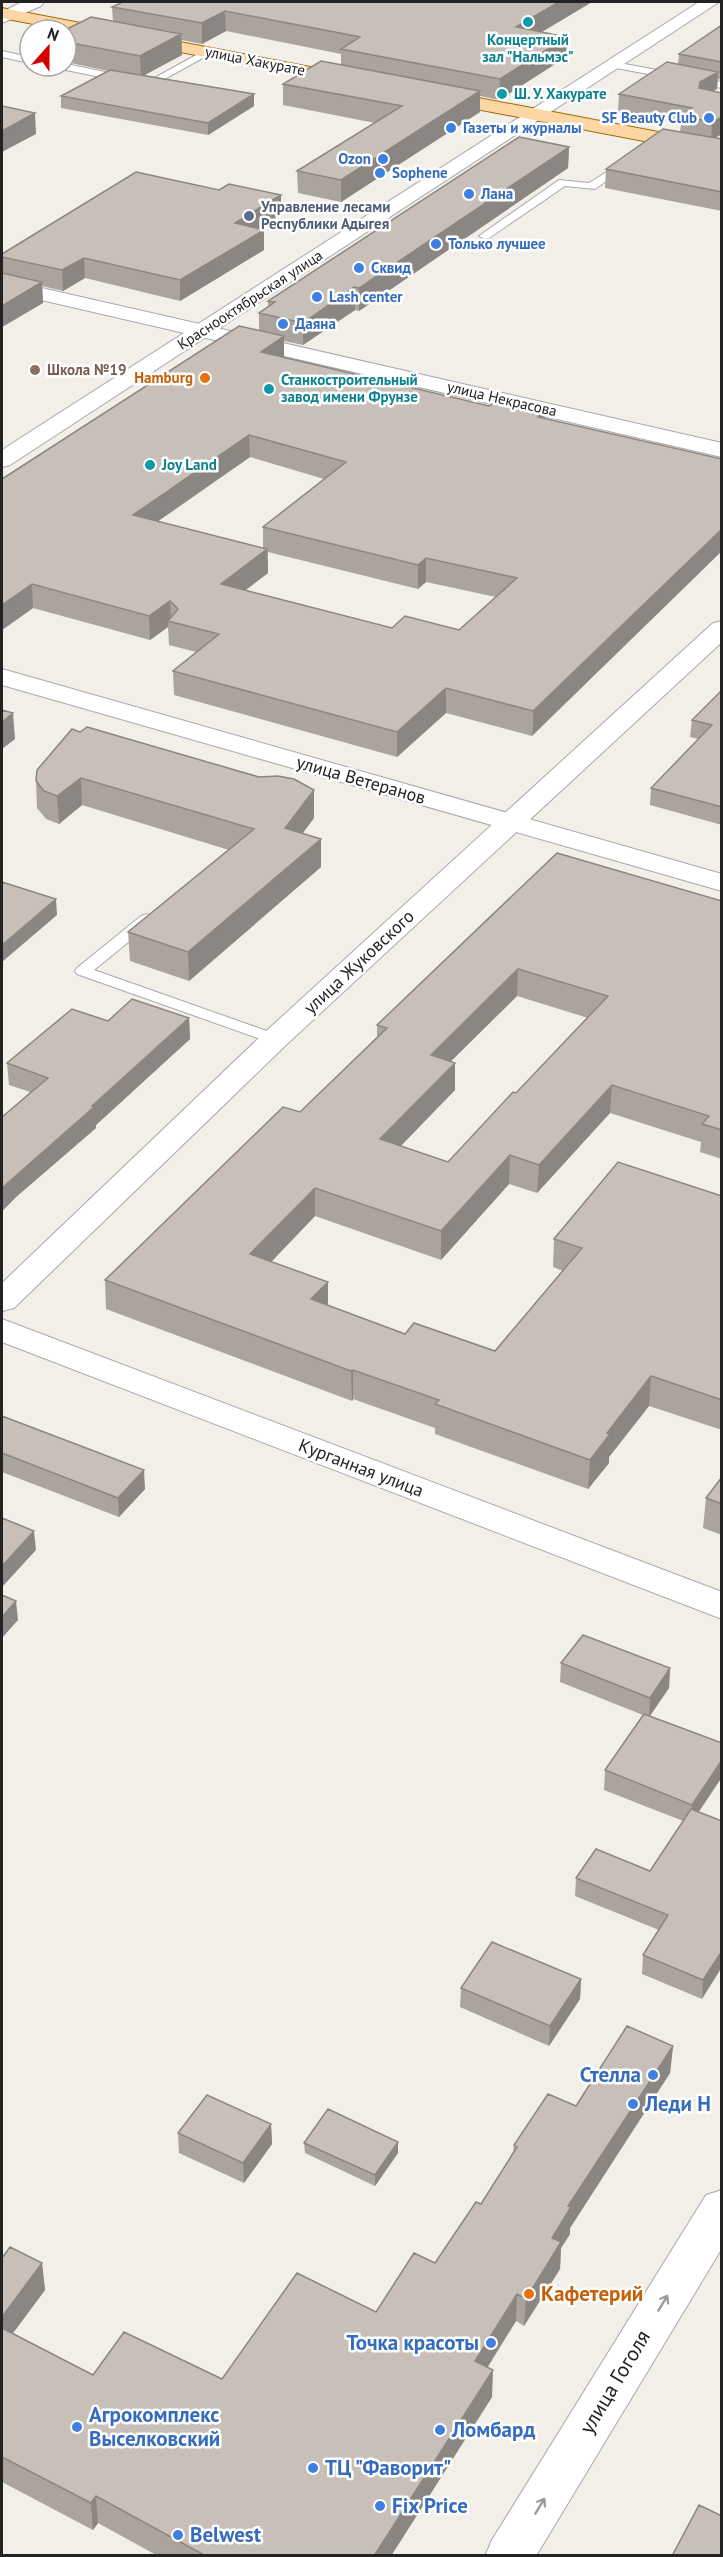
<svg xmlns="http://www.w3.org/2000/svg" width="723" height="2557" font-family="'PT Sans',sans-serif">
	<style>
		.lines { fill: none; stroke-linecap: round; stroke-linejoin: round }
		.service-casing { stroke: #a9a9a9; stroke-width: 2 }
		.minor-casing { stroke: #a9a9a9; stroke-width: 2 }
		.tertiary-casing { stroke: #a9a9a9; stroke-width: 2 }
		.primary-casing { stroke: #a06b00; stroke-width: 2 }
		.service { fill: #fff; fill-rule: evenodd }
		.minor { fill: #fff; fill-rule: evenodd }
		.tertiary { fill: #fff; fill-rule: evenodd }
		.primary { fill: #fcd6a4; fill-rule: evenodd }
		.wall { fill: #aba49e; fill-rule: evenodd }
		.shaded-wall { fill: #8b8681 }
		.building { fill: #c7bfb8; stroke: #8b8681; stroke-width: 1.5; fill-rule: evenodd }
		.oneway { stroke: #9c9c9c }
		.culture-dot { fill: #0f9aa8; stroke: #fff; stroke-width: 2 }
		.shop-dot { fill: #3f7fe0; stroke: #fff; stroke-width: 2 }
		.service-dot { fill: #5c6f8a; stroke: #fff; stroke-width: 2 }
		.education-dot { fill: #8d6e63; stroke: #fff; stroke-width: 2 }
		.food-dot { fill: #e8710a; stroke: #fff; stroke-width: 2 }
		.labels { text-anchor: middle; stroke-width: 5; stroke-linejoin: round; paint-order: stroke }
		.far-culture-label { font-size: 15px; font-weight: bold; fill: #0d838f; stroke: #fff; text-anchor: start }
		.far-street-label { font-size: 15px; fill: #222; stroke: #fff }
		.far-shop-label { font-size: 15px; font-weight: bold; fill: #366cbe; stroke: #fff; text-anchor: start }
		.far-service-label { font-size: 15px; font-weight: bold; fill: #4e5e75; stroke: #fff; text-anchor: start }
		.far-education-label { font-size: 15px; font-weight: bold; fill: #785e54; stroke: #fff; text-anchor: start }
		.far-food-label { font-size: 15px; font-weight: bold; fill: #c56008; stroke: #fff; text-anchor: end }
		.street-label { font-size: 18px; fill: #222; stroke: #fff }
		.near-shop-label { font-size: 21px; font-weight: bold; fill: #366cbe; stroke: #fff; text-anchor: start }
		.near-food-label { font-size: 21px; font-weight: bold; fill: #c56008; stroke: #fff; text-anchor: start }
		.near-street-label { font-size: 21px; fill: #222; stroke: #fff }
	</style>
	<rect width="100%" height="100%" fill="#f2efe9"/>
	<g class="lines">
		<g class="service-casing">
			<path id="service" d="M 207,49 L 210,50 L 210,54 L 150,87 L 61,69 L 56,66 L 66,66 L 66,64 L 149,81 Z
				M 2,51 L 30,57 L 30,63 L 2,57 Z
				M 614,62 L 722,82 L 722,88 L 611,67 L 609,65 Z
				M 624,161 L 628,162 L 628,166 L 595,189 L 565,186 L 489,238 L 485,239 L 479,236 L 559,180 L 589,183 Z
				M 147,914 L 155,919 L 153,922 L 94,970 L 281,1036 L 283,1039 L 281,1042 L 269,1042 L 77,974 L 75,971 L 77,968 L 141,916 Z"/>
		</g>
		<g class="minor-casing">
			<path id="minor" d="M 2,279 L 722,443 L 722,457 L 2,291 Z
				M 2,669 L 722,874 L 722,891 L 2,685 Z"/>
		</g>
		<g class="tertiary-casing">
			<path id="tertiary" d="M 22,2 L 44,2 L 41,6 L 2,23 L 2,12 Z
				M 699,2 L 719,2 L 10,465 L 2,467 L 2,450 Z
				M 722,621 L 722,642 L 286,1045 L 14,1308 L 2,1311 L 2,1283 L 264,1033 L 713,623 Z
				M 2,1319 L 722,1592 L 722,1619 L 2,1342 Z
				M 722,2190 L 722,2248 L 536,2556 L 485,2556 L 492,2540 L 706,2195 Z"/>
		</g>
		<g class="primary-casing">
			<path id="primary" d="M 2,8 L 347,74 L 353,75 L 356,79 L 353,83 L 347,84 L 2,18 Z
				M 436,90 L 722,144 L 722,156 L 429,100 L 427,96 L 429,92 Z"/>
		</g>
		<use href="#service" class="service"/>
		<use href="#minor" class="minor"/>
		<use href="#tertiary" class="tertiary"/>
		<use href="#primary" class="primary"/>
	</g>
	<path class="wall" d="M 123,2 L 592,2 L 541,32 L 566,57 L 499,100 L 480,96 L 480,112 L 341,202 L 298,193 L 297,171 L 375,123 L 283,105 L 283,84 L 341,64 L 341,54 L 226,31 L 202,44 L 182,40 L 182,55 L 144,75 L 254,94 L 254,106 L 208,135 L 61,108 L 61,96 L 108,71 L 66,62 L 66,30 L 113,21 L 112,7 Z
		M 722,25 L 722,80 L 718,79 L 717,89 L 713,91 L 720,93 L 720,83 L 722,83 L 722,134 L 715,138 L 722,139 L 722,211 L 605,188 L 606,169 L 680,132 L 681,124 L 618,112 L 619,94 L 678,64 L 679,54 Z
		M 569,147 L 568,168 L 359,311 L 355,310 L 303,345 L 284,341 L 284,358 L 489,406 L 545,412 L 532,736 L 446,713 L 397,757 L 174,695 L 173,671 L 196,652 L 169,645 L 168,627 L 150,640 L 33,608 L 2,630 L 2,479 L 259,331 L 259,313 L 268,307 L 268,301 ZM 250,457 L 324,479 L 263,527 L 263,548 L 158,521 ZM 268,552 L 418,589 L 426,582 L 496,597 L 459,630 L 392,628 L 245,590 L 268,573 Z
		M 219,190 L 281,195 L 281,214 L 259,229 L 264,250 L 180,301 L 85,278 L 63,291 L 42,286 L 43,303 L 2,327 L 2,254 Z
		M 722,690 L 722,825 L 650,805 L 651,788 L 698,739 L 690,737 L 692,720 Z
		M 37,770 L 259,777 L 314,790 L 314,818 L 303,833 L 321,839 L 321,867 L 189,981 L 130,961 L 128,932 L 229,850 L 82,805 L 59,824 L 46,819 L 37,808 L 36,781 Z
		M 557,853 L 722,901 L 722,1159 L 700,1152 L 701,1142 L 610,1113 L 537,1193 L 509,1184 L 441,1260 L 315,1216 L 271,1262 L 328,1282 L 328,1306 L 405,1334 L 495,1351 L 563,1271 L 553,1267 L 554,1239 L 722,1196 L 722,1430 L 649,1406 L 609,1457 L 609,1463 L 588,1489 L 435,1434 L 435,1428 L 353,1399 L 352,1401 L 106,1309 L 105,1280 L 300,1112 L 377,1037 L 377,1025 ZM 517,996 L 588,1018 L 516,1093 L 448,1162 L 401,1146 L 455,1090 L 451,1061 Z
		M 189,1018 L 190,1039 L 96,1125 L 96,1128 L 16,1197 L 2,1211 L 2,1117 L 30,1092 L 9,1085 L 7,1063 L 108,1021 Z
		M 2,1416 L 145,1489 L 119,1517 L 2,1472 Z
		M 722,1477 L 722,1535 L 703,1528 L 706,1498 Z
		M 561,1663 L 670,1668 L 669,1688 L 650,1716 L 722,1777 L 699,1812 L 722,1821 L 702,1999 L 642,1974 L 643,1955 L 659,1930 L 575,1896 L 576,1878 L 650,1871 L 683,1821 L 604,1790 L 605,1770 L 643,1715 L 560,1682 Z
		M 581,1979 L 580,1999 L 549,2046 L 460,2007 L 461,1988 Z
		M 673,2046 L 670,2073 L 570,2228 L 570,2234 L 561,2248 L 560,2269 L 524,2326 L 516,2321 L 488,2367 L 492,2397 L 391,2556 L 158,2556 L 98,2523 L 93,2530 L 2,2482 L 2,2258 L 42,2263 L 45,2290 L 12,2334 L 93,2375 L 222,2379 L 376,2312 L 435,2263 L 481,2204 L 513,2154 L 514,2145 Z
		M 271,2124 L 272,2144 L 244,2183 L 179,2153 L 178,2133 Z
		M 398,2142 L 398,2153 L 375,2186 L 305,2153 L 304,2143 Z"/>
	<path class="shaded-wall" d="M 559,2 L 592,2 L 515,48 L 516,27 Z
		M 225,11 L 226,31 L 202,44 L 202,23 Z
		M 181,34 L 182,55 L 141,77 L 140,56 Z
		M 567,37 L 566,57 L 499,100 L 500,79 Z
		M 718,72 L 717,89 L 699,100 L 700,82 Z
		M 480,91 L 480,112 L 341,202 L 341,180 Z
		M 254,94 L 254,106 L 208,135 L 208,123 Z
		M 35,113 L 36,134 L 2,152 L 2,131 Z
		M 722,117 L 722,134 L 711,140 L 712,122 Z
		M 569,147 L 568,168 L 359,311 L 359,288 Z
		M 281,195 L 281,214 L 236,243 L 235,223 Z
		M 264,230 L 264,250 L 180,301 L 180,280 Z
		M 84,258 L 85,278 L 63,291 L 62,270 Z
		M 42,282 L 43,303 L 2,327 L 2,306 Z
		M 354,287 L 355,310 L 303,345 L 303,323 Z
		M 284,336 L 284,358 L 261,352 Z
		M 545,412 L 544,434 L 538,417 Z
		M 249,435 L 250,457 L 134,538 L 133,515 Z
		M 722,529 L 722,551 L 532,736 L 533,711 Z
		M 267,549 L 268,573 L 222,608 L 221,584 Z
		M 426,558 L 426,582 L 418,589 L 418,565 Z
		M 32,584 L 33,608 L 2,630 L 2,605 Z
		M 170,601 L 171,621 L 168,621 L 168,627 L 150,640 L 149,616 Z
		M 446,688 L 446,713 L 397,757 L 397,732 Z
		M 13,713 L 15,739 L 2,749 L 2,722 Z
		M 81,778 L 82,805 L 59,824 L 57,796 Z
		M 314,790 L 314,818 L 285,856 L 285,828 Z
		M 321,839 L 321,867 L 189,981 L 188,952 Z
		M 56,899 L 57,915 L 2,962 L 2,945 Z
		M 518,969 L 517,996 L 430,1082 L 431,1055 Z
		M 189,1018 L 190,1039 L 96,1125 L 96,1128 L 16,1197 L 2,1211 L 2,1188 Z
		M 455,1063 L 455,1090 L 380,1167 L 380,1139 Z
		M 612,1085 L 610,1113 L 537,1193 L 539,1165 Z
		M 510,1155 L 509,1184 L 441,1260 L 441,1231 Z
		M 315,1188 L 315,1216 L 251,1283 L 250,1254 Z
		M 328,1282 L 328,1311 L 311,1299 Z
		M 353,1370 L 353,1399 L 352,1401 L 351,1371 Z
		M 651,1376 L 649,1406 L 609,1457 L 609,1463 L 588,1489 L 590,1460 L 607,1433 Z
		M 144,1470 L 145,1489 L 119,1517 L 118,1498 Z
		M 34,1531 L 36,1550 L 2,1587 L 2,1566 Z
		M 16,1601 L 18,1620 L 2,1638 L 2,1617 Z
		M 670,1668 L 669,1688 L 649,1717 L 650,1698 Z
		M 722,1760 L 722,1777 L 690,1824 L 692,1805 Z
		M 722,1951 L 722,1967 L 702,1999 L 703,1980 Z
		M 581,1979 L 580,1999 L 549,2046 L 550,2026 Z
		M 673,2046 L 670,2073 L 570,2228 L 570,2234 L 561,2248 L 560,2269 L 524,2326 L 526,2299 L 552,2238 L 568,2206 Z
		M 271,2124 L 272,2144 L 244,2183 L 243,2163 Z
		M 398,2142 L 398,2153 L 375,2186 L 375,2175 Z
		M 42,2263 L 45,2290 L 2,2348 L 2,2317 Z
		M 517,2294 L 516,2321 L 474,2388 L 475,2361 Z
		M 493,2370 L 492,2397 L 391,2556 L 374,2556 Z
		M 96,2496 L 98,2523 L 93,2530 L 91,2503 Z"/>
	<path class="building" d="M 123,2 L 559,2 L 516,27 L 567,37 L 500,79 L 341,49 L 360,37 L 225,11 L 202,23 L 112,7 Z
		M 91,17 L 181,34 L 140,56 L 66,42 L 66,30 L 65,30 Z
		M 722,25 L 722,62 L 679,54 Z
		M 321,61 L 480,91 L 341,180 L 297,171 L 402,106 L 283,84 Z
		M 667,62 L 718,72 L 700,82 L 699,88 L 722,93 L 722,117 L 712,122 L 681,116 L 692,108 L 619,94 Z
		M 110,70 L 254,94 L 208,123 L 61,96 Z
		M 2,106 L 35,113 L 2,131 Z
		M 663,129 L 722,139 L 722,192 L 606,169 Z
		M 519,137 L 569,147 L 359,288 L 354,287 L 303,323 L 259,313 L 275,302 L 268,301 Z
		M 136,172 L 219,190 L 229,184 L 281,195 L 235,223 L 264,230 L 180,280 L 84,258 L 62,270 L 2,257 L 2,254 Z
		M 2,273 L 42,282 L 2,306 Z
		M 239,326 L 284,336 L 261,352 L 489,406 L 496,401 L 545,412 L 538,417 L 722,459 L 722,529 L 533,711 L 446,688 L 397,732 L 173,671 L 219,634 L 168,621 L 178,609 L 170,601 L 149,616 L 32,584 L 2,605 L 2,479 ZM 249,435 L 346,462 L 263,527 L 418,565 L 426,558 L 517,578 L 459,630 L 405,616 L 392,628 L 221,584 L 267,549 L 133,515 Z
		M 722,690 L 722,807 L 651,788 L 712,725 L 692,720 Z
		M 2,710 L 13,713 L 2,722 Z
		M 87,727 L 259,777 L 278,776 L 294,779 L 314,790 L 285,828 L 321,839 L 188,952 L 128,932 L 254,829 L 81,778 L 57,796 L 44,791 L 36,781 L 37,770 L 72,729 L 80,732 Z
		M 557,853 L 722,901 L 722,1130 L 702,1124 L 709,1116 L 612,1085 L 539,1165 L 510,1155 L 441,1231 L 315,1188 L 250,1254 L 328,1282 L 311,1299 L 405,1334 L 414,1323 L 495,1351 L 582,1248 L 554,1239 L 618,1162 L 722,1196 L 722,1400 L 651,1376 L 607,1433 L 610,1434 L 590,1460 L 435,1404 L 439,1400 L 353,1370 L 351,1371 L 105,1280 L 283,1107 L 300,1112 L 387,1028 L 377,1025 ZM 518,969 L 608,996 L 516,1093 L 513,1092 L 448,1162 L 380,1139 L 455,1063 L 431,1055 Z
		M 2,882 L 56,899 L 2,945 Z
		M 132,999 L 189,1018 L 92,1106 L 94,1107 L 2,1188 L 2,1117 L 48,1078 L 7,1063 L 72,1009 L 108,1021 Z
		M 2,1416 L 144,1470 L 118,1498 L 2,1453 Z
		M 722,1477 L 722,1504 L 706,1498 Z
		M 2,1518 L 34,1531 L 2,1566 Z
		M 2,1595 L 16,1601 L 2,1617 Z
		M 583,1635 L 670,1668 L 650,1698 L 561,1663 Z
		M 644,1714 L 722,1743 L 722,1760 L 692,1805 L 605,1770 Z
		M 691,1809 L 722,1821 L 722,1951 L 703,1980 L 643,1955 L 668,1915 L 576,1878 L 596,1849 L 650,1871 Z
		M 492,1942 L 581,1979 L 550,2026 L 461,1988 Z
		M 627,2026 L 673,2046 L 568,2206 L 571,2207 L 552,2238 L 561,2242 L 526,2299 L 517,2294 L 475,2361 L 493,2370 L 374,2556 L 206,2556 L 96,2496 L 91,2503 L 2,2457 L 2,2328 L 93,2375 L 124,2332 L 222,2379 L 297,2273 L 376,2312 L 414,2253 L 435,2263 L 476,2202 L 481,2204 L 517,2147 L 514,2145 L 548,2094 L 576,2106 Z
		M 207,2095 L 271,2124 L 243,2163 L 178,2133 Z
		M 328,2109 L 398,2142 L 375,2175 L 304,2143 Z
		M 10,2247 L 42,2263 L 2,2317 L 2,2258 Z
		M 699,2505 L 722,2516 L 722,2556 L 672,2556 Z"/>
	<defs><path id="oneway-shaft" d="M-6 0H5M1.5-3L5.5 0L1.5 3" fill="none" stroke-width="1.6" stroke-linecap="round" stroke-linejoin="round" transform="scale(1.5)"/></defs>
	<g class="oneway">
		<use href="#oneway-shaft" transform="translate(663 2303) rotate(-59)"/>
		<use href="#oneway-shaft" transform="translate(540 2506) rotate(-59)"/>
	</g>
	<g class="culture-dot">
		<circle cx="528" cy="22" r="6"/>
		<circle cx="502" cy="94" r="6"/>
		<circle cx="269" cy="389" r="6"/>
		<circle cx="150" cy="465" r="6"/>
	</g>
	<g class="shop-dot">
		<circle cx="709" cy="118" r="6"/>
		<circle cx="451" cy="128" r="6"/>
		<circle cx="383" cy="159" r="6"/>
		<circle cx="380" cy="173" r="6"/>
		<circle cx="469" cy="194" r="6"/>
		<circle cx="436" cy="244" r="6"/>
		<circle cx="359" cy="268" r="6"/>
		<circle cx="317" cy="297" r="6"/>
		<circle cx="283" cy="324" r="6"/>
		<circle cx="653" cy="2075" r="6"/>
		<circle cx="633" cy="2104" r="6"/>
		<circle cx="491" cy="2343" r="6"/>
		<circle cx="77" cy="2427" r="6"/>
		<circle cx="440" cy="2430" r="6"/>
		<circle cx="313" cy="2468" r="6"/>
		<circle cx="380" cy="2506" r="6"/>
		<circle cx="178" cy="2535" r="6"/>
	</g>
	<circle class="service-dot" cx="249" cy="216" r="6"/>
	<circle class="education-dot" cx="35" cy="370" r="6"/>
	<g class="food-dot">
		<circle cx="205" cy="378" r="6"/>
		<circle cx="529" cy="2294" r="6"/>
	</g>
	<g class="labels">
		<g class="far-culture-label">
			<text x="528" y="45" text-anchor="middle">Концертный<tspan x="528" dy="17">зал "Нальмэс"</tspan></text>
			<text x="514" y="99">Ш. У. Хакурате</text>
			<text x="281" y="385">Станкостроительный<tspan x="281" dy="17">завод имени Фрунзе</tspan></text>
			<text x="162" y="470">Joy Land</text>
		</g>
		<g class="far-street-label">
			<text transform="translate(255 61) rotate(11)" y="5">улица Хакурате</text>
			<text transform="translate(250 300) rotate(-33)" y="5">Краснооктябрьская улица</text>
			<text transform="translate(502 399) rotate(13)" y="5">улица Некрасова</text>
		</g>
		<g class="far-shop-label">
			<text x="697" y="123" text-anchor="end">SF Beauty Club</text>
			<text x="463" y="133">Газеты и журналы</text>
			<text x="371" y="164" text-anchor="end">Ozon</text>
			<text x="392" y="178">Sophene</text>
			<text x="481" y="199">Лана</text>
			<text x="448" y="249">Только лучшее</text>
			<text x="371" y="273">Сквид</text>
			<text x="329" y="302">Lash center</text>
			<text x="295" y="329">Даяна</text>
		</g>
		<g class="far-service-label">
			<text x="261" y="212">Управление лесами<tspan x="261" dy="17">Республики Адыгея</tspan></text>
		</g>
		<g class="far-education-label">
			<text x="47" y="375">Школа №19</text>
		</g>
		<g class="far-food-label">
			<text x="193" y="383">Hamburg</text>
		</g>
		<g class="street-label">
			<text transform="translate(361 780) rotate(16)" y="6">улица Ветеранов</text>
			<text transform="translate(359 962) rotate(-43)" y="6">улица Жуковского</text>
			<text transform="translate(361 1468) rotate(21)" y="6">Курганная улица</text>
		</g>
		<g class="near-shop-label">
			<text x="641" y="2082" text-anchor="end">Стелла</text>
			<text x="645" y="2111">Леди Н</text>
			<text x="479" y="2350" text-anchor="end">Точка красоты</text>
			<text x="89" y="2422">Агрокомплекс<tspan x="89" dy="24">Выселковский</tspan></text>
			<text x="452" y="2437">Ломбард</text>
			<text x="325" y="2475">ТЦ "Фаворит"</text>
			<text x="392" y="2513">Fix Price</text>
			<text x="190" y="2542">Belwest</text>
		</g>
		<g class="near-food-label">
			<text x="541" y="2301">Кафетерий</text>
		</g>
		<g class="near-street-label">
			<text transform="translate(615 2382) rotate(-59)" y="7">улица Гоголя</text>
		</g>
	</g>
	<rect width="723" height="2557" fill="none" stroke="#222222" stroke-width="6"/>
	<g transform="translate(48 48) rotate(21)"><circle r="28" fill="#ffffff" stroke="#a7a7a7" stroke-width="1.5"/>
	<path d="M0-4.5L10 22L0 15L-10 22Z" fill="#d40000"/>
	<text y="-9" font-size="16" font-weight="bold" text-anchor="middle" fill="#222222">N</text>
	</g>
</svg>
